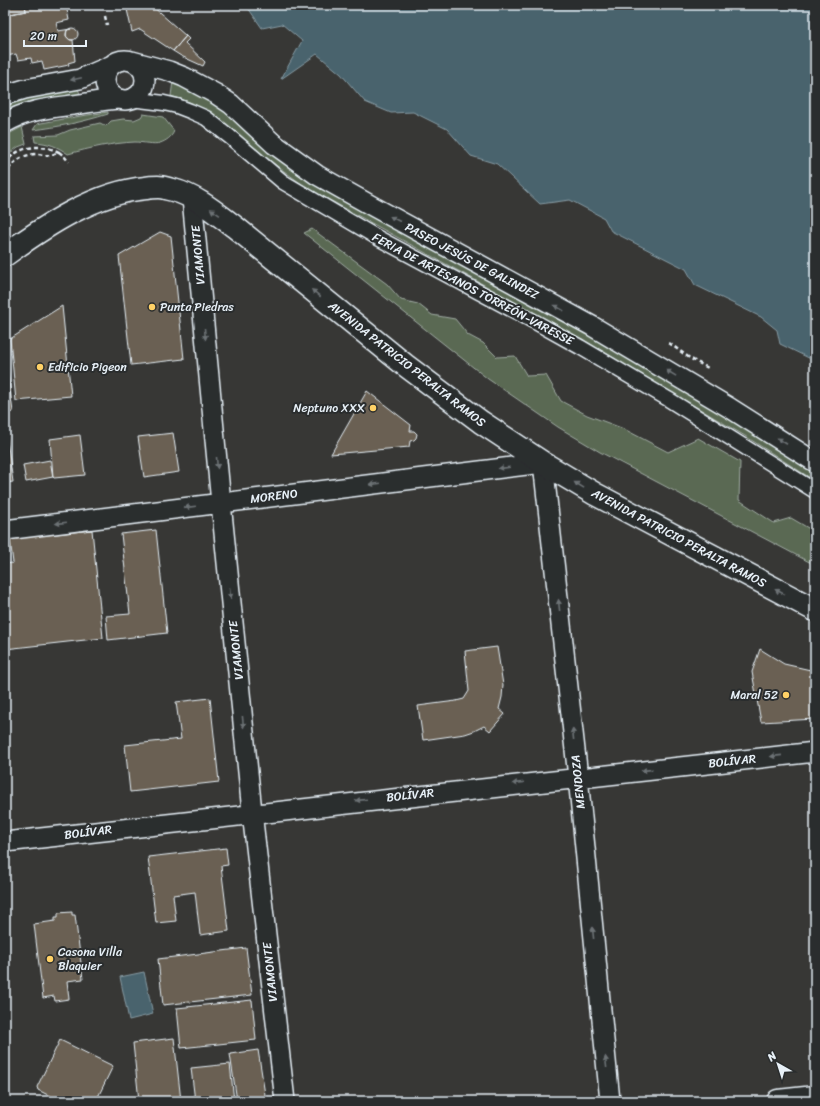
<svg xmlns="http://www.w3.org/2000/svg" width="820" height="1106" font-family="Sriracha,sans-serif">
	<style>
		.green { fill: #5a6952; stroke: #a1ada5 }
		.water { fill: #48636d; stroke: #889ca5 }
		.building { fill: #6a6152; stroke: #e8f1f8 }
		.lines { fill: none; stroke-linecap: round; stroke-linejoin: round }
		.pedestrian-casing { stroke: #e8f1f8; stroke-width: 17 }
		.minor-casing { stroke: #e8f1f8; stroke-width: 22 }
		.primary-casing { stroke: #e8f1f8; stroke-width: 25 }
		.path { stroke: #e8f1f8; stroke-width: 2.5; stroke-dasharray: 4 3; stroke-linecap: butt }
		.pedestrian { stroke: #2a2d2e; stroke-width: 14 }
		.minor { stroke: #2a2d2e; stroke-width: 19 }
		.primary { stroke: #2a2d2e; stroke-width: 22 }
		.oneway { fill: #6c7275 }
		.poi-dot { fill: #ffd166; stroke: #2a2d2e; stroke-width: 1.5 }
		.labels { text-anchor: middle; stroke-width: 4; stroke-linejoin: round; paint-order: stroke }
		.street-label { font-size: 12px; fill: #e8f1f8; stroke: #2a2d2e }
		.poi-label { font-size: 12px; fill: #e8f1f8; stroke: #2a2d2e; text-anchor: start }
	</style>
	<rect width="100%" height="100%" fill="#373735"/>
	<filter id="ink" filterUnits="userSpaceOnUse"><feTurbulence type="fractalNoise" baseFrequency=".025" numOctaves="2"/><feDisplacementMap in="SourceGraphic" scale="8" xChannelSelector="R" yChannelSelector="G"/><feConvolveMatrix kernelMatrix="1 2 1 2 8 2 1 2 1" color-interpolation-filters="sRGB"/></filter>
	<g filter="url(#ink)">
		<path class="green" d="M 173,81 L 195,91 L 815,471 L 815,481 L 745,436 L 584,340 L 306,187 L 277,166 L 224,123 L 201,108 L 189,102 L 171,96 Z
			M 77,86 L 80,94 C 55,98 28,100 5,112 L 5,103 Z
			M 108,112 L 108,114 C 83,122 58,127 33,130 L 37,124 L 41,123 L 81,116 Z
			M 143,114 L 163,117 L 174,131 C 172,137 166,141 160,143 C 154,145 142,142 135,142 C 112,143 90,148 68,154 C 57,146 48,143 35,142 L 34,136 L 58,135 L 70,130 L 100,123 L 106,126 L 111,121 L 123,119 L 134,120 L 141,117 Z
			M 22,127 L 26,144 L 18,147 L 5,157 L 5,136 Z
			M 312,229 L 387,284 L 401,300 L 418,304 L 432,315 L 455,319 L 468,335 L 483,343 L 497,357 L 515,356 L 527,376 L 546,375 L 561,401 L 587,415 L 624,429 L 668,452 L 698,438 L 740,462 L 739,500 L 774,523 L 791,518 L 815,532 L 815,565 L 600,452 L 558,427 L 488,379 L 304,233 Z"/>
		<path class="water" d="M 246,5 L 815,5 L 815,361 L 780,344 L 777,330 L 761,317 L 695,285 L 686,269 L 611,231 L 604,218 L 570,200 L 540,204 L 497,164 L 471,156 L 447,129 L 413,112 L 391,113 L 365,102 L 341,74 L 317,54 L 281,79 L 302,41 L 282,24 L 262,28 Z
			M 144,972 L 153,1014 L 129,1020 L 120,977 Z"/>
		<path class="building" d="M 5,5 L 25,5 L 26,11 L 5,15 Z
			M 25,5 L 66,5 L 69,20 L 56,23 L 58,31 L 71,29 L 67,30 L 66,36 L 70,40 L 73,40 L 75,61 L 68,63 L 69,65 L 44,70 L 42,61 L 32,63 L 31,58 L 18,60 L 16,54 L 7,56 L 9,69 L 7,71 L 5,72 L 5,15 L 26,11 Z
			M 126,5 L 151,5 L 186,36 L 173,51 L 140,29 L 132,32 Z
			M66 34a6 6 0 1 1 12 0a6 6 0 1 1-12 0Z
			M 186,36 L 189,39 L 185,43 L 205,62 L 203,66 L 181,56 L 173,51 Z
			M 160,232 L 171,236 L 184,359 L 131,365 L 119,256 Z
			M 62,306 L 71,396 L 16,401 L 10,339 Z
			M 5,351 L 13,412 L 5,413 Z
			M 367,391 L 411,425 L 410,431 L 414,431 L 417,434 L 416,438 L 414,440 L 410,441 L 409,447 L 331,454 Z
			M 5,426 L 13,482 L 5,483 Z
			M 173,433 L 179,472 L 144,477 L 138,437 Z
			M 80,435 L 85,475 L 54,478 L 53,477 L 50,439 Z
			M 50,460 L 53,477 L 26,482 L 23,465 Z
			M 92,530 L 103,638 L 5,649 L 5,564 L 13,563 L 10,539 Z
			M 156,530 L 167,633 L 108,640 L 106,616 L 130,614 L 121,534 Z
			M 497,647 L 503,685 L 502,697 L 499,709 L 505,714 L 490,731 L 484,726 L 474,731 L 465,734 L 423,740 L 418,706 L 456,701 L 464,699 L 469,691 L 465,651 Z
			M 760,649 L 784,664 L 815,671 L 815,719 L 761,722 L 752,672 Z
			M 210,698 L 219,782 L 130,792 L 125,745 L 181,739 L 176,702 Z
			M 226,848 L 228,865 L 221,866 L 229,931 L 200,935 L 195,892 L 173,895 L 176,921 L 156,923 L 148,857 Z
			M 72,912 L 72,915 L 75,915 L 83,979 L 67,981 L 69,999 L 55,1001 L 54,996 L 43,998 L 34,924 L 55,921 L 55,917 L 58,917 L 58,913 Z
			M 246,948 L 252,995 L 163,1005 L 158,959 Z
			M 252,1000 L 256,1040 L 181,1048 L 177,1008 Z
			M 174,1038 L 181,1101 L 139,1101 L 133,1043 Z
			M 60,1040 L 113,1066 L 96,1101 L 50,1101 L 52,1097 L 38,1090 L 37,1087 Z
			M 258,1050 L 266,1101 L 237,1101 L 230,1054 Z
			M 230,1064 L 234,1101 L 195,1101 L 191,1068 Z"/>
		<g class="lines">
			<g class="pedestrian-casing">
				<path id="pedestrian" d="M 131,99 L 164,103 L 177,106 L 190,111 L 206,118 L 230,137 L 283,182 L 378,238 L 537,323 L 580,347 L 668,399 L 815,491"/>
			</g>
			<g class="minor-casing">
				<path id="minor" d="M105 80a20 20 0 1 1 40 0a20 20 0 1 1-40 0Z
					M 132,61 L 169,71 L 184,77 L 216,94 L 231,104 L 274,144 L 317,175 L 374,207 L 592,326 L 730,408 L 815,462
					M 5,95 L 25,89 L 80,79 L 112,65
					M 5,123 C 26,110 50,108 73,105 C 88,103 103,100 119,99
					M 192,198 L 221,503 L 252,812 L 285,1101
					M 5,530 L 543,463 L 578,777 L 610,1101
					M 5,842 C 275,810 545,780 815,752"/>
			</g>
			<g class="primary-casing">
				<path id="primary" d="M 5,255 C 45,226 96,192 146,188 C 150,187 154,187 158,187 C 163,187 168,189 173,190 C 196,196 216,213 235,227 L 405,365 L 481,422 L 543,463 L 595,494 L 815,610
					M 778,1101 L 815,1097"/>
			</g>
			<path class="path" d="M 105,16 L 107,25
				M 59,152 L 63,155 L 69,162
				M 5,163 C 18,146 40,143 59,152 C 56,153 53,155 50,155 C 46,156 41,154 37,154 C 23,154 10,163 5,176
				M 669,343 L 691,359 L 710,369"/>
			<use href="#pedestrian" class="pedestrian"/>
			<use href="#minor" class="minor"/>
			<use href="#primary" class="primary"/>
		</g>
		<defs><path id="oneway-solid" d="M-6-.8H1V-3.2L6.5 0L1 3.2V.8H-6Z"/></defs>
		<g class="oneway">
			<use href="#oneway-solid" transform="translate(76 79) rotate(168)"/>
			<use href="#oneway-solid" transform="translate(215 212) rotate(-145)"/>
			<use href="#oneway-solid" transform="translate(395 219) rotate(-152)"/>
			<use href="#oneway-solid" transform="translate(316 293) rotate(-141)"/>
			<use href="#oneway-solid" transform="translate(559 308) rotate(-151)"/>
			<use href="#oneway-solid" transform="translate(205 334) rotate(85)"/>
			<use href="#oneway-solid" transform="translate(671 373) rotate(-149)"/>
			<use href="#oneway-solid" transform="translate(782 441) rotate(-147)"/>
			<use href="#oneway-solid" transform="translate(217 463) rotate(85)"/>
			<use href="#oneway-solid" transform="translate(504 468) rotate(173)"/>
			<use href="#oneway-solid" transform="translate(375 484) rotate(173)"/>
			<use href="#oneway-solid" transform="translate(579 485) rotate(-149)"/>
			<use href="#oneway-solid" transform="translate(190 507) rotate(173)"/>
			<use href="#oneway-solid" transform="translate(61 523) rotate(173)"/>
			<use href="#oneway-solid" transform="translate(780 592) rotate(-152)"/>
			<use href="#oneway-solid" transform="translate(230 593) rotate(84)"/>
			<use href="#oneway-solid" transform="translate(559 605) rotate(-96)"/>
			<use href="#oneway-solid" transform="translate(243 722) rotate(84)"/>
			<use href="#oneway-solid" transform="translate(573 734) rotate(-96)"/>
			<use href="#oneway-solid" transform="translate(776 756) rotate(174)"/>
			<use href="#oneway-solid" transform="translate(647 770) rotate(174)"/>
			<use href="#oneway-solid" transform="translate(518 783) rotate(174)"/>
			<use href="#oneway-solid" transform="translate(361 800) rotate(174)"/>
			<use href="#oneway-solid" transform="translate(593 933) rotate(-96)"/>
			<use href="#oneway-solid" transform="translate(606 1062) rotate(-96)"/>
		</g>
	</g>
	<g class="poi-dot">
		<circle cx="152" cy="307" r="4"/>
		<circle cx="40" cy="367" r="4"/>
		<circle cx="373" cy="408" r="4"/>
		<circle cx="786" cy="695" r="4"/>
		<circle cx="50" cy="959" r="4"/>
	</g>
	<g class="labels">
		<g class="street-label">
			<text transform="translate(198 255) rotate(-95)" y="4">VIAMONTE</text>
			<text transform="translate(472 261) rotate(28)" y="4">PASEO JESÚS DE GALINDEZ</text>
			<text transform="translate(473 289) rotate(28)" y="4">FERIA DE ARTESANOS TORREÓN-VARESSE</text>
			<text transform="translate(407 364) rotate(38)" y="4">AVENIDA PATRICIO PERALTA RAMOS</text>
			<text transform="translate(274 496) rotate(-7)" y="4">MORENO</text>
			<text transform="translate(679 538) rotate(28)" y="4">AVENIDA PATRICIO PERALTA RAMOS</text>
			<text transform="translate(236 650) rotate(-96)" y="4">VIAMONTE</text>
			<text transform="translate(732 761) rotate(-6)" y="4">BOLÍVAR</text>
			<text transform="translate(578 782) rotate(-96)" y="4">MENDOZA</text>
			<text transform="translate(410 795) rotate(-6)" y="4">BOLÍVAR</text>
			<text transform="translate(88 832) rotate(-7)" y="4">BOLÍVAR</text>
			<text transform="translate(270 972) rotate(-96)" y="4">VIAMONTE</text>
		</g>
		<g class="poi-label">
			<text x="160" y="311">Punta Piedras</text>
			<text x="48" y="371">Edificio Pigeon</text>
			<text x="365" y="412" text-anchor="end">Neptuno XXX</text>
			<text x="778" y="699" text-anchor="end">Maral 52</text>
			<text x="58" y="956">Casona Villa<tspan x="58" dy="14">Blaquier</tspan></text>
		</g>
	</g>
	<rect width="820" height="1106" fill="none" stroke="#2a2d2e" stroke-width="20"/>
	<rect x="10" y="10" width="800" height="1086" fill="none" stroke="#e8f1f8" stroke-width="1.5" filter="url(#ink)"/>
	<g transform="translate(778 1064) rotate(321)" stroke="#2a2d2e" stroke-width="3" paint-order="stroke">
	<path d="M0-3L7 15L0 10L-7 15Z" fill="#e8f1f8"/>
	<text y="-6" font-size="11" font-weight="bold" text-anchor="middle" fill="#e8f1f8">N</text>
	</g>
	<path d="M24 40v6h62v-6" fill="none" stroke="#e8f1f8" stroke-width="2"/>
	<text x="30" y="40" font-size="12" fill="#e8f1f8" stroke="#2a2d2e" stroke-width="3" paint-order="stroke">20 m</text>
</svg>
